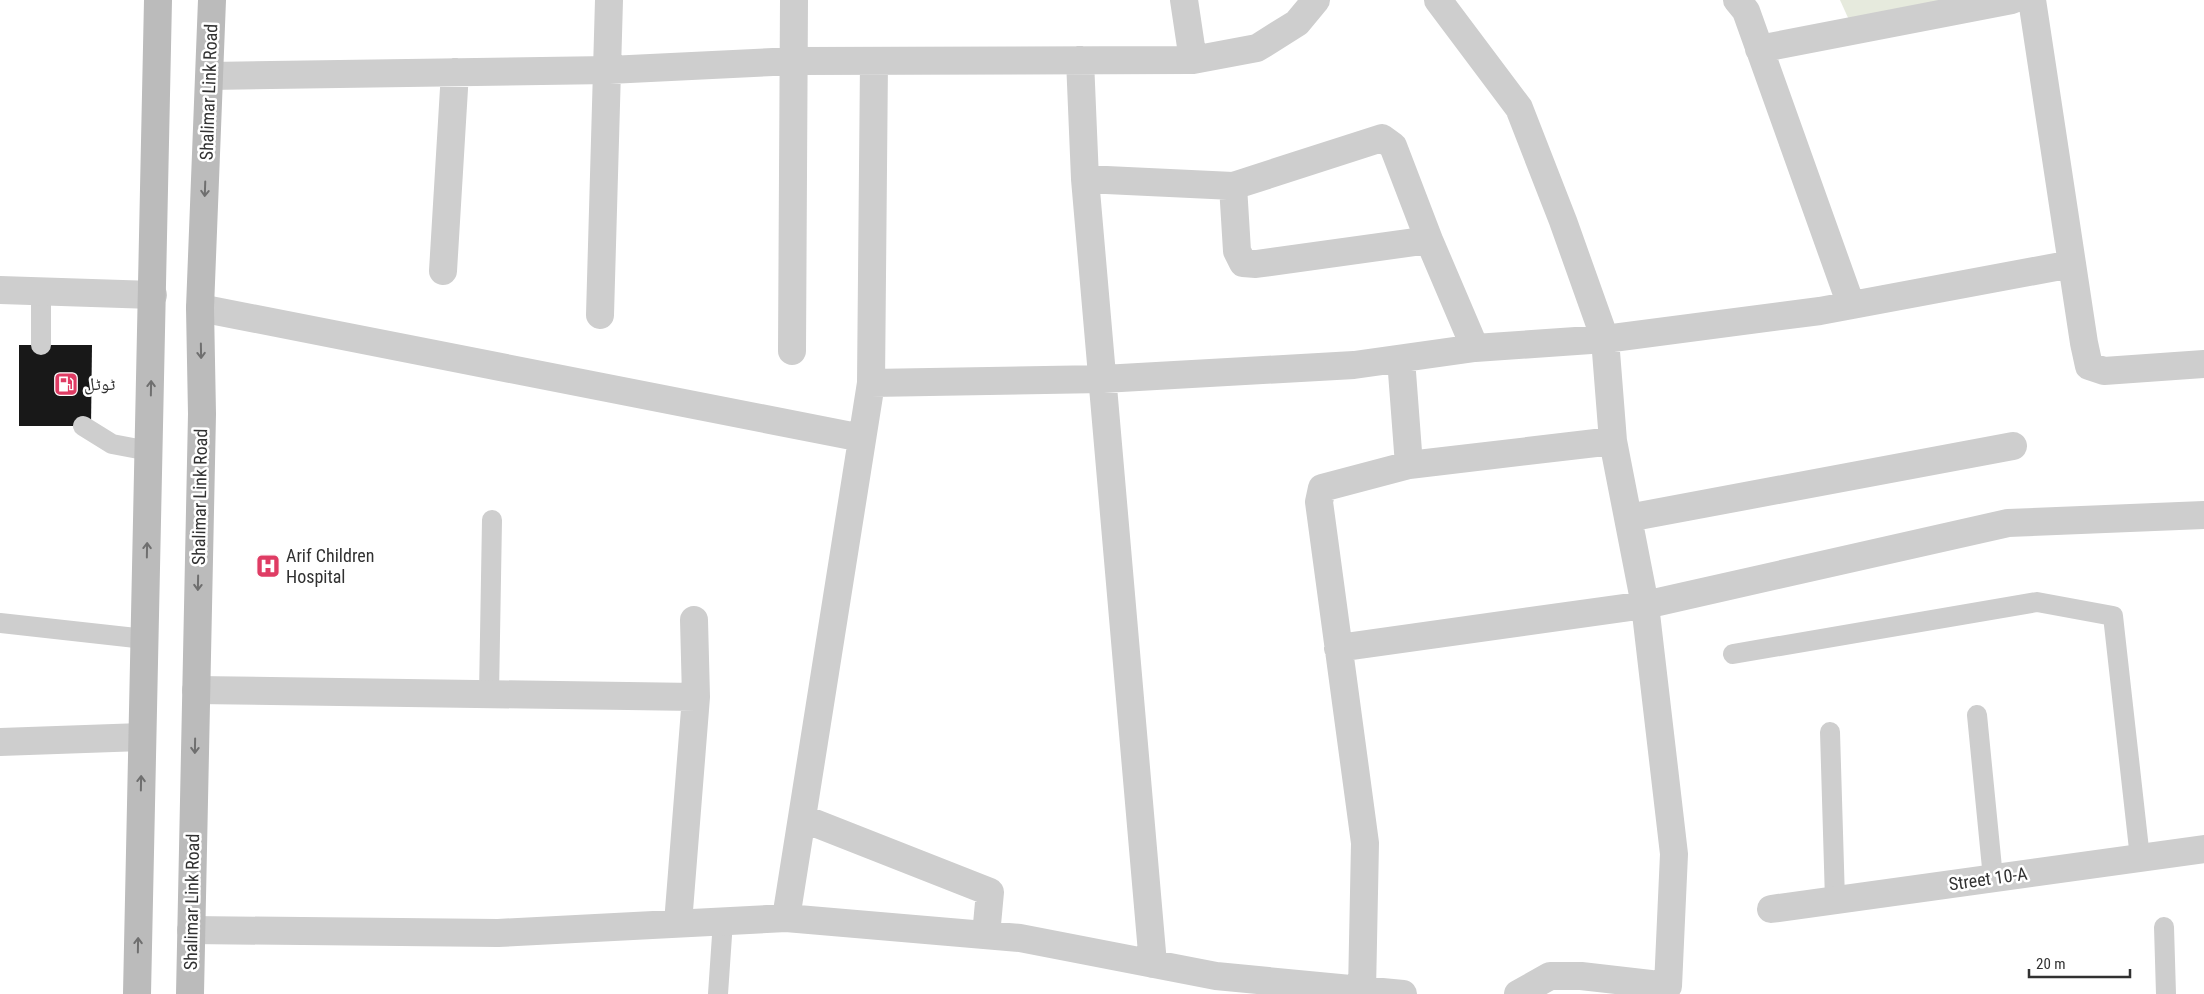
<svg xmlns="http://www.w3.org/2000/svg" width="2204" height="994" font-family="'Roboto Condensed','Noto Naskh Arabic',sans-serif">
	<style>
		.green { fill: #e6eadd }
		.building { fill: #181818 }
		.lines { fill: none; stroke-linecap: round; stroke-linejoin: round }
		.lane { stroke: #cecece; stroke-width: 20 }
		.street { stroke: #cecece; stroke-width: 28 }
		.secondary { stroke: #bbb; stroke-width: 28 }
		.oneway { stroke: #6f6f6f }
		.labels { text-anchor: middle; stroke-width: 5; stroke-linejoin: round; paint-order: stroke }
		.street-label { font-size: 18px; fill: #313131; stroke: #fff }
		.poi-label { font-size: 18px; fill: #313131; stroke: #fff; text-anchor: start }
	</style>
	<rect width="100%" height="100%" fill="#fff"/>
	<path class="green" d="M 1840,0 L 2012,0 L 1854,31 Z"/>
	<path class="building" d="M 19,345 L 92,345 L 91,426 L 19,426 Z"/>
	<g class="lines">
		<path class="lane" d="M 41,291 L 41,345
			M 83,426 L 112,444 L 149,451
			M 0,623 L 145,639
			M 1733,654 L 2037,602 L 2113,616 L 2140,858
			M 489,694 L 492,520
			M 1977,715 L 1993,878
			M 1830,732 L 1835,900
			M 2164,927 L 2166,994
			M 718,994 L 723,921"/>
		<path class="street" d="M 1184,0 L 1193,60
			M 1438,0 L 1519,108 L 1563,221 L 1605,339 L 1613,441 L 1645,605 L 1674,854 L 1668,986 L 1581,976 L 1550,976 L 1518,994
			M 1737,0 L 1746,11 L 1851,305
			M 2032,0 L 2084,343 L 2089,366 L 2104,371 L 2204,364
			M 1759,49 L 2012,0
			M 1080,60 L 1085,179 L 1153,964
			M 210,76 L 609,70 L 795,61 L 1193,60 L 1257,48 L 1297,23 L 1316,0
			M 1085,179 L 1233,186 L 1382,138 L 1393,146 L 1429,240 L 1475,348
			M 1233,186 L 1237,251 L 1243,263 L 1256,264 L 1429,240
			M 443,271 L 455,72
			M 0,290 L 153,295
			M 200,308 L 862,438
			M 600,315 L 609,0
			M 792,351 L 794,0
			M 1401,359 L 1409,465
			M 871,383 L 1103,379 L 1354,365 L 1475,348 L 1605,339 L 1820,311 L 2072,264
			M 1628,518 L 2013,446
			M 1338,648 L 1645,605 L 2008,523 L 2204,515
			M 196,690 L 696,697 L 694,620
			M 0,742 L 142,737
			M 802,818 L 990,892 L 986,935
			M 1771,909 L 2204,849
			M 786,918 L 871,383 L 874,61
			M 678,923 L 696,697
			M 191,930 L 498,933 L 786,918 L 1020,938 L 1216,976 L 1403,994
			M 1362,991 L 1365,843 L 1319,502 L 1322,488 L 1409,465 L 1613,441"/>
		<path class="secondary" d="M 137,994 L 158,0
			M 190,994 L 202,414 L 200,308 L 212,0"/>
	</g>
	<defs><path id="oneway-shaft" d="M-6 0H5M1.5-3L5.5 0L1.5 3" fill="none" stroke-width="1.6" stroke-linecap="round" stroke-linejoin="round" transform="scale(1.25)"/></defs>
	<g class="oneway">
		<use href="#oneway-shaft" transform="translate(205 189) rotate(92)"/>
		<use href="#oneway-shaft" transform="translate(201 351) rotate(89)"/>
		<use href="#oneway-shaft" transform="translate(151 388) rotate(-89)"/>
		<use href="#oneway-shaft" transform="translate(147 550) rotate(-89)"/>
		<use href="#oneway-shaft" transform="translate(198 583) rotate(91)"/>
		<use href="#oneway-shaft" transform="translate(195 746) rotate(91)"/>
		<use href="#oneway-shaft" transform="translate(141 783) rotate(-89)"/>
		<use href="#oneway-shaft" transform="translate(138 945) rotate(-89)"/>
	</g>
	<defs>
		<g id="fuel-square" transform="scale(1.25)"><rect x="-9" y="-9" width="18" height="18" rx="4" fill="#df3c64" stroke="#fff"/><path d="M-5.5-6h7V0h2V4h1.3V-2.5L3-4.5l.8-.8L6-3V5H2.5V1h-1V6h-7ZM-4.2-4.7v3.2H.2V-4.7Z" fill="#fff"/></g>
		<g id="hospital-square" transform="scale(1.25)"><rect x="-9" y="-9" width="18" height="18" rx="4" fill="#df3c64" stroke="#fff"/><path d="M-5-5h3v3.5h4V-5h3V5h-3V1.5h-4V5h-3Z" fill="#fff"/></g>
	</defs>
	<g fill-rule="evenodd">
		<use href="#fuel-square" x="66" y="384"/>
		<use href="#hospital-square" x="268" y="566"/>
	</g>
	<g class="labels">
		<g class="street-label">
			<text transform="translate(209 92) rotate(-88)" y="6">Shalimar Link Road</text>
			<text transform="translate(200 497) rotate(-89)" y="6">Shalimar Link Road</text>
			<text transform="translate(1988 879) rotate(-8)" y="6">Street 10-A</text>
			<text transform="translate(192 902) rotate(-89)" y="6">Shalimar Link Road</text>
		</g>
		<g class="poi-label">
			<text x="84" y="390">ٹوٹل</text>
			<text x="286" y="562">Arif Children<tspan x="286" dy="21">Hospital</tspan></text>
		</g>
	</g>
	<path d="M2029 969v8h101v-8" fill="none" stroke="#313131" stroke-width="2.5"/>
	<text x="2036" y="969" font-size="15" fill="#313131" stroke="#ffffff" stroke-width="4" paint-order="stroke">20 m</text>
</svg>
